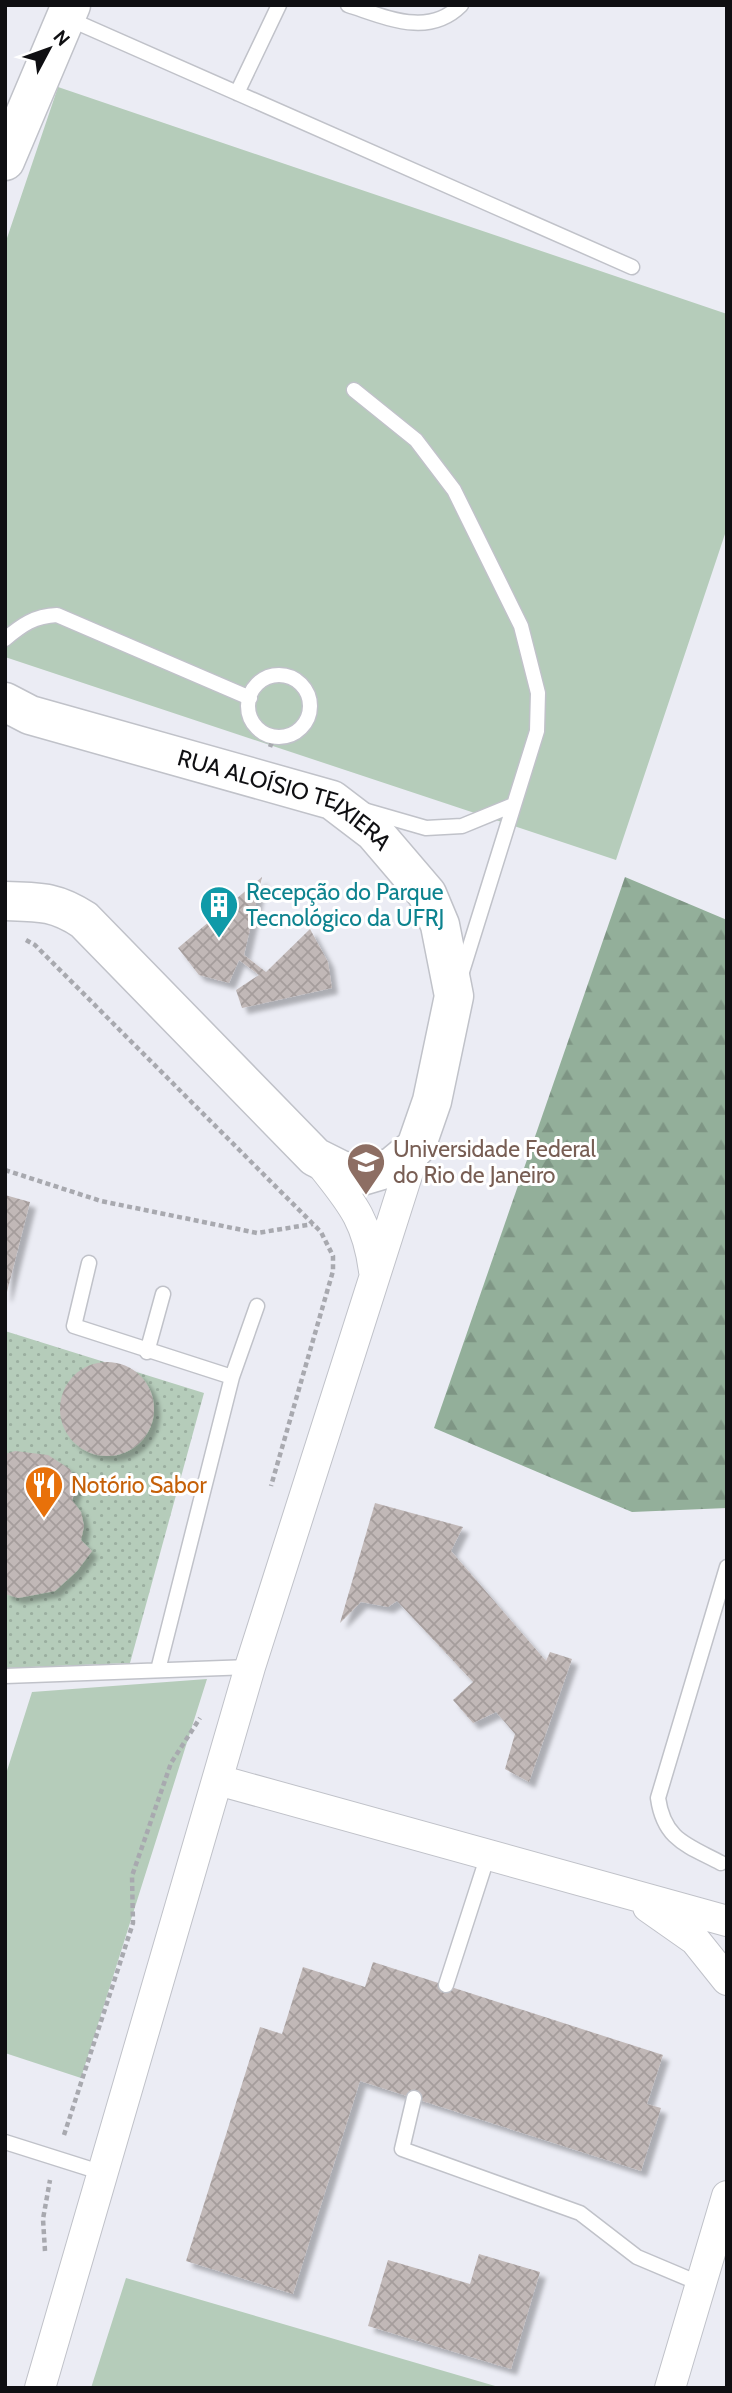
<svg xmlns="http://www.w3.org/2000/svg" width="732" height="2393" font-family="Cabin,sans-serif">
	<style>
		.grass { fill: #b5ccba }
		.forest { fill: url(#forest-firs) }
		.park { fill: url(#park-dots) }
		.building { fill: url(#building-cross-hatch); filter: url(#shadow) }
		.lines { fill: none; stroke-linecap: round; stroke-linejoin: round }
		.lane-casing { stroke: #c0c2c9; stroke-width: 17 }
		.street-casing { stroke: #c0c2c9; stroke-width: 32 }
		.secondary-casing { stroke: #c0c2c9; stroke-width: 41 }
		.path { stroke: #a8a9af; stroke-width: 4.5; stroke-dasharray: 5 3.5; stroke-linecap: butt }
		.lane { stroke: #fff; stroke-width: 14 }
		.street { stroke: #fff; stroke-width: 30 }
		.secondary { stroke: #fff; stroke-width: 38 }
		.labels { text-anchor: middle; stroke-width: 6; stroke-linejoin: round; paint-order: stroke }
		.street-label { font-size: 23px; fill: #0f0f12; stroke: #fff }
		.culture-label { font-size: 23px; fill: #0d838f; stroke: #fff; text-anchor: start }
		.education-label { font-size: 23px; fill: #785e54; stroke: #fff; text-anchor: start }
		.food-label { font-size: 23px; fill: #c56008; stroke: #fff; text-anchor: start }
	</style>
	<defs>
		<pattern id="forest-firs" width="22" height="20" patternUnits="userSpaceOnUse" patternTransform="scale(1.75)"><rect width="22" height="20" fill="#93af9a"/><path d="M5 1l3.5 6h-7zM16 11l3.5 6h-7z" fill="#7e9584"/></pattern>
		<pattern id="park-dots" width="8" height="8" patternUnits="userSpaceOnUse" patternTransform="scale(1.75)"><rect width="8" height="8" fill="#b5ccba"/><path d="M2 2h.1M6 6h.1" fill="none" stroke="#9aae9f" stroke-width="1.8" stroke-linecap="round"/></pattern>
		<pattern id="building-cross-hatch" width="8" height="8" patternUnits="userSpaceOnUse" patternTransform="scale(1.75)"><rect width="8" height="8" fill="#c1b8b7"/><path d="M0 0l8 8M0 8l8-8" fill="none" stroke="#a59d9c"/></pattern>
		<filter id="shadow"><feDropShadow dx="6" dy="6" stdDeviation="2" flood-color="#0004"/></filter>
	</defs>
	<rect width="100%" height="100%" fill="#ebecf4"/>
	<path class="grass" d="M 58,87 L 727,314 L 727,528 L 616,860 L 5,657 L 5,244 Z
		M 207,1679 L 81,2078 L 5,2053 L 5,1777 L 32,1692 Z
		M 126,2278 L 502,2388 L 91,2388 Z"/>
	<path class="forest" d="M 625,877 L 727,920 L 727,1508 L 632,1512 L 434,1428 Z"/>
	<path class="park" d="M 5,1331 L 204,1393 L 130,1663 L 5,1668 Z"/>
	<path class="building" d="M 262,877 L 244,955 L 266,972 L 310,929 L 328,962 L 332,988 L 242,1008 L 236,990 L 259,975 L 239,960 L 229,983 L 199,975 L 178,948 Z
		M 5,1195 L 30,1202 L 6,1296 L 5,1296 Z
		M60 1409a47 47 0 1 1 94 0a47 47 0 1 1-94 0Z
		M 15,1451 L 48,1455 L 70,1469 L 77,1486 L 72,1500 L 81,1512 L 84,1526 L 81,1540 L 92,1551 L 77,1571 L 55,1591 L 18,1598 L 5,1594 L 5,1454 Z
		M 375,1503 L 463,1527 L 451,1551 L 546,1661 L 550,1652 L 572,1659 L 529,1782 L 505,1769 L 515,1734 L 496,1712 L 473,1723 L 453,1700 L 473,1682 L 397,1601 L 388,1607 L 361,1602 L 340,1623 Z
		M 373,1962 L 663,2055 L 647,2104 L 661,2108 L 641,2171 L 360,2081 L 293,2294 L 186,2261 L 260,2027 L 282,2034 L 303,1967 L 365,1987 Z
		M 479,2254 L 540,2272 L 511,2369 L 368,2326 L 388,2260 L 470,2284 Z"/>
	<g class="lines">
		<g class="lane-casing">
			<path id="lane" d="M 348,5 C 386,17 428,38 461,5
				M 67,18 L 632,267
				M 237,93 L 279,5
				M 354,390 L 416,440 L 454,490 L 521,626 L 538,693 L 537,731 L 461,975
				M 5,639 C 22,625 34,616 57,615 L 250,698
				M248 706a31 31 0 1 1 62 0a31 31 0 1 1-62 0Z
				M 367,811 L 426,828 L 462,826 L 513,805
				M 89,1263 L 74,1326 L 232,1377
				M 147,1352 L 163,1294
				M 158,1670 L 232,1377 L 257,1306
				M 5,1676 L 250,1667
				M 721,1863 C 687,1845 664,1840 658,1798 L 727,1567
				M 446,1985 L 488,1855
				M 414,2098 L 402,2149 L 580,2213 L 637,2257 L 701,2284
				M 5,2142 L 103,2173"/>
		</g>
		<g class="street-casing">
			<path id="street" d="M 317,1159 C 349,1200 367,1217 374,1271
				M 218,1780 L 727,1921
				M 648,1907 L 695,1940 L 727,1980
				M 40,2388 L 250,1667 L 416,1147
				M 670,2388 L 727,2196"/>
		</g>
		<g class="secondary-casing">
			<g id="secondary">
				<path d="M 5,161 L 71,5"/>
				<path id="s1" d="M 5,702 L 30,715 L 332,800 L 374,832 L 427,894 L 440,925 L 454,996 L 432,1101 L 416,1147 L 392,1167 L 365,1175 L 341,1170 L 315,1157 L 84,920 C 55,901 39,902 5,901"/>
			</g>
		</g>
		<path class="path" d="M 270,747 L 274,737
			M 26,940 L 35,945 L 321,1232 L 333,1256 L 333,1271 L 271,1486
			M 5,1170 L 101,1201 L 257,1233 L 313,1224
			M 64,2135 L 133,1923 L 132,1876 L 171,1763 L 200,1718
			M 45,2251 L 43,2219 L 50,2180"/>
		<use href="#lane" class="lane"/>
		<use href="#street" class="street"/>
		<use href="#secondary" class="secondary"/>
	</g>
	<defs>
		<g id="building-pin" transform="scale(2.0125)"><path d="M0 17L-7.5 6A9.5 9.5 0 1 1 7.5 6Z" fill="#0f9aa8" stroke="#fff"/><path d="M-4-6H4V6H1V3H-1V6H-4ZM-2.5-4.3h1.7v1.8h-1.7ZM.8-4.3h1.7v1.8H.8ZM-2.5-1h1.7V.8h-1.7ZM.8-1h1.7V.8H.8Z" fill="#fff"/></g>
		<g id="university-pin" transform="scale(2.0125)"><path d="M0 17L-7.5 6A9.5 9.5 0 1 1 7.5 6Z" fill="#8d6e63" stroke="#fff"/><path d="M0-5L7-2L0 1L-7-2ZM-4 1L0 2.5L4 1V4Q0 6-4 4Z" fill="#fff"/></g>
		<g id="restaurant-pin" transform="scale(2.0125)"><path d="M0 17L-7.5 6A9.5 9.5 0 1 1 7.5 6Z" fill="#e8710a" stroke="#fff"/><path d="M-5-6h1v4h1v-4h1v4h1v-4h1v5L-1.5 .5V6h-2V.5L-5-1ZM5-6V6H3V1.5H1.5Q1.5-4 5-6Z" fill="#fff"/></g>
	</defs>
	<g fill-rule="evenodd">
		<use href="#building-pin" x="219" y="905"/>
		<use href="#university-pin" x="366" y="1162"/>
		<use href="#restaurant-pin" x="44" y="1485"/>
	</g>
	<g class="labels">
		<g class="street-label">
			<text dy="8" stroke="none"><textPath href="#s1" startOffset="298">RUA ALOÍSIO TEIXIERA</textPath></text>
		</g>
		<g class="culture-label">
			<text x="246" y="900">Recepção do Parque<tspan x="246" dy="26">Tecnológico da UFRJ</tspan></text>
		</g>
		<g class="education-label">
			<text x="393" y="1157">Universidade Federal<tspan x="393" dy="26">do Rio de Janeiro</tspan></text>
		</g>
		<g class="food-label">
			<text x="71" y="1493">Notório Sabor</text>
		</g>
	</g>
	<rect width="732" height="2393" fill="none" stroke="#0f0f12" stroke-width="14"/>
	<g transform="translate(49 49) rotate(49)" stroke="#ffffff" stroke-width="5" paint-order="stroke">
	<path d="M0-5L12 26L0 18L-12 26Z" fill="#0f0f12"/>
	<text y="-10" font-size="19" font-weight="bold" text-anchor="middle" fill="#0f0f12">N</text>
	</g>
</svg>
